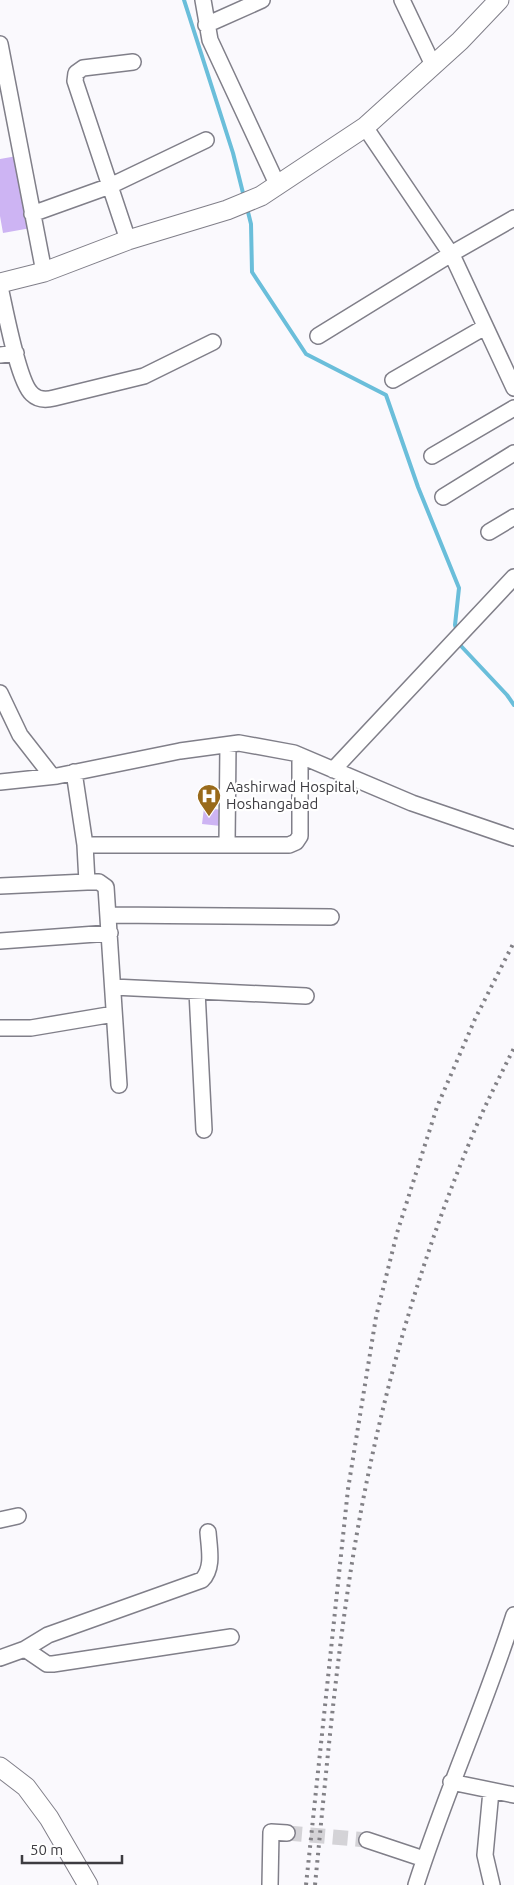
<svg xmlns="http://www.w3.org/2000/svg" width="514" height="1885" font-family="Ubuntu,sans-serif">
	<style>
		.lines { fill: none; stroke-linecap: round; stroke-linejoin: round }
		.stream { stroke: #6abeda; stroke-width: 4 }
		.building { fill: #cdb4f3 }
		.minor-tunnel { stroke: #d4d3d7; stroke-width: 15; stroke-dasharray: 15 8; stroke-linecap: butt }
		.minor-casing { stroke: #807f89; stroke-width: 18 }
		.major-casing { stroke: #807f89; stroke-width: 21 }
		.minor { stroke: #fff; stroke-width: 15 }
		.major { stroke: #fff; stroke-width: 19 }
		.rail { stroke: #828186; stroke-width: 4; stroke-dasharray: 2.5 5; stroke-linecap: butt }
		.labels { text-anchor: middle; stroke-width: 4.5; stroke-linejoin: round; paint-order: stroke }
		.poi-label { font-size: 15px; fill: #3d3c41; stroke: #fff; text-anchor: start }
	</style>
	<rect width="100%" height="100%" fill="#faf9fd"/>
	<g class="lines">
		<path class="stream" d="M 184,0 L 233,153 L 244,197
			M 247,208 L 251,224 L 252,272 L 306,354 L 386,395 L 418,487 L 459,588 L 455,625 L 457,632
			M 460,641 L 461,646 L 507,695 L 514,705"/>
	</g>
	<path class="building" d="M 17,156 L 31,228 L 3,233 L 0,216 L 0,159 Z
		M 204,808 L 223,810 L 221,826 L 202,824 Z"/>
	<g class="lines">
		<path class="minor-tunnel" d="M 287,1833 L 367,1840"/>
		<g class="minor-casing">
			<path id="minor" d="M 203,0 L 210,40 L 278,186
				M 402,0 L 433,65
				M 206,25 L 262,0
				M 0,44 L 44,272
				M 365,127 L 453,257 L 514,388
				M 32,214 L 110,186 L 206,140
				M 128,240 L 75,81 L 76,73 L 83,68 L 133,62
				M 0,287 C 5,308 18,382 32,394 C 38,400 46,400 54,398 L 144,376 L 213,342
				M 318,336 L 451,254 L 514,218
				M 0,355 L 16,353
				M 393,380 L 485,327
				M 432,456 L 514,408
				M 443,497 L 514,453
				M 489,532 L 514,517
				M 0,693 L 20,735 L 52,776
				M 333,770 L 514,577
				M 74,772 L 85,845 L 289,845 L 296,842 L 300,836 L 300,756
				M 0,782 L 57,776 L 180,751 L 239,743 L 294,753 L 412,803 L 514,838
				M 227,843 L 228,745
				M 85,845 L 87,882
				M 0,886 L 87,882 L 99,882 L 106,887 L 119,1085
				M 109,915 L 331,917
				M 0,941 L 110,933
				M 113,987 L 306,996
				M 197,991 L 204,1130
				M 0,1028 L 31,1028 L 114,1014
				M 0,1520 L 18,1516
				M 25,1649 L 47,1664 L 53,1664 L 231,1637
				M 0,1658 L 25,1649 L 48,1635 L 202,1580 C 214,1568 209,1548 208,1532
				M 451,1782 L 514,1795
				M 491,1791 L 485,1855 L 492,1885
				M 367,1840 L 424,1859
				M 270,1885 L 271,1832 L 287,1833
				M 416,1885 C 445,1794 485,1706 514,1615"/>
		</g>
		<g class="major-casing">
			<path id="major" d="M 0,283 L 44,272 L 128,240 L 227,210 L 261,196 L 365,127 L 460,41 L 499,0
				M 0,1767 L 26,1787 L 49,1818 L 88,1885"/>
		</g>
		<use href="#minor" class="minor"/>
		<use href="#major" class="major"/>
		<path class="rail" d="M 306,1885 L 348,1489 L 376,1317 L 397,1233 L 437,1107 L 475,1019 L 514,942
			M 315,1885 C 325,1784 334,1682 349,1582 C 372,1429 413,1277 473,1134 C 485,1105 500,1076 514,1048"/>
	</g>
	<defs>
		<g id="hospital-pin" transform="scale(1.25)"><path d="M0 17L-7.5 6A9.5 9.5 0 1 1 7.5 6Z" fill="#996a1b" stroke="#fff"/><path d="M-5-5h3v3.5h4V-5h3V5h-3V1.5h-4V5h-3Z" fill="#fff"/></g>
	</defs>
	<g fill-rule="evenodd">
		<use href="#hospital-pin" x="209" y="796"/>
	</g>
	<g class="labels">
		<g class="poi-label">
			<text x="226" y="792">Aashirwad Hospital,<tspan x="226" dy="17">Hoshangabad</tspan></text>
		</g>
	</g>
	<path d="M22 1855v8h100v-8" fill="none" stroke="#3d3c41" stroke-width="2.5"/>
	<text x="30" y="1855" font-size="15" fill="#3d3c41" stroke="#ffffff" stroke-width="4" paint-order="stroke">50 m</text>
</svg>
